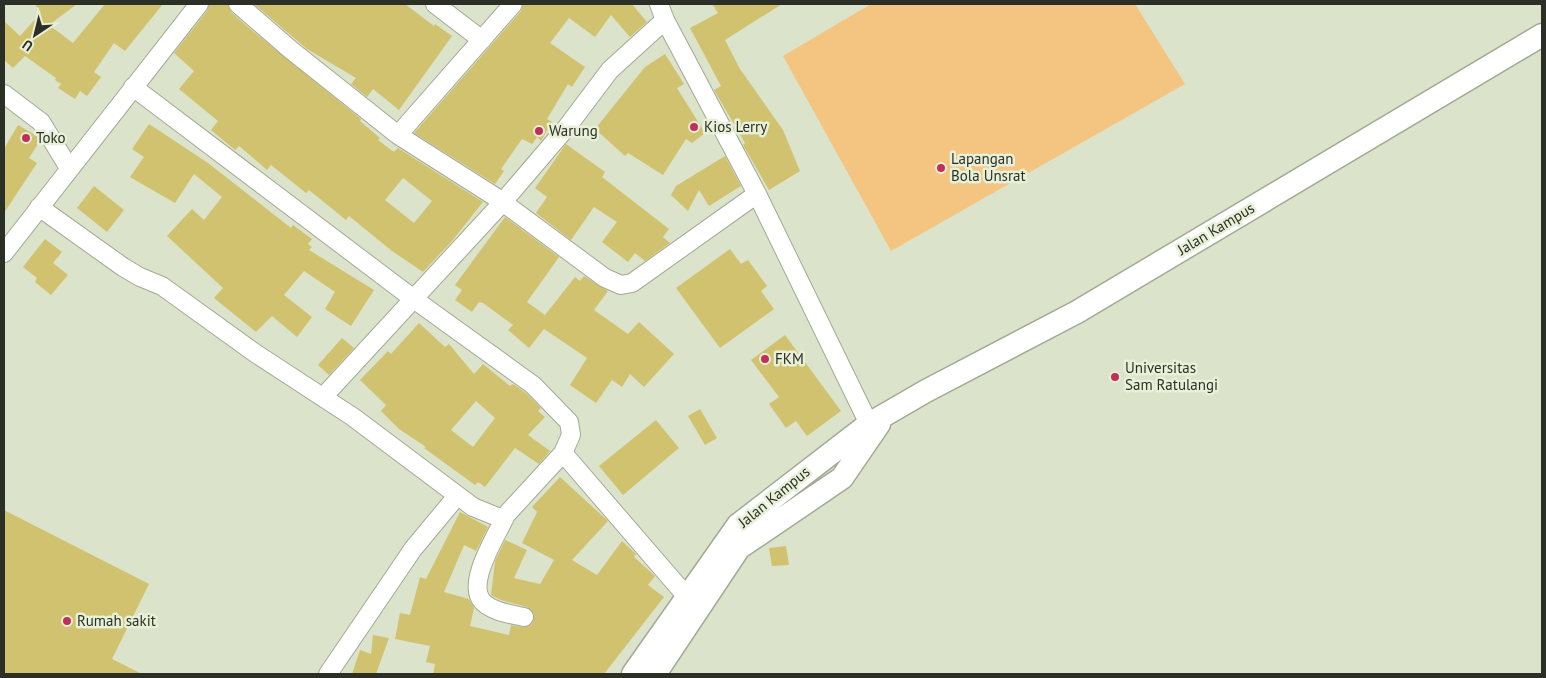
<svg xmlns="http://www.w3.org/2000/svg" width="1546" height="678" font-family="'PT Sans',sans-serif">
	<style>
		.green { fill: #f3c581 }
		.building { fill: #d1c26f; fill-rule: evenodd }
		.lines { fill: none; stroke-linecap: round; stroke-linejoin: round }
		.minor-casing { stroke: #a2aa93; stroke-width: 20 }
		.tertiary-casing { stroke: #a2aa93; stroke-width: 25 }
		.minor { stroke: #fff; stroke-width: 18 }
		.tertiary { stroke: #fff; stroke-width: 22 }
		.poi-dot { fill: #bf305a; stroke: #e8f0d8; stroke-width: 2 }
		.labels { text-anchor: middle; stroke-width: 5; stroke-linejoin: round; paint-order: stroke }
		.poi-label { font-size: 15px; fill: #2c2f26; stroke: #e8f0d8; text-anchor: start }
		.street-label { font-size: 15px; fill: #2c2f26; stroke: #e8f0d8 }
	</style>
	<rect width="100%" height="100%" fill="#dbe3cb"/>
	<path class="green" d="M 871,4 L 1135,4 L 1185,84 L 891,251 L 783,56 Z"/>
	<path class="building" d="M 35,4 L 77,4 L 49,25 L 73,43 L 105,4 L 163,4 L 125,51 L 114,43 L 94,72 L 101,77 L 87,96 L 80,91 L 75,99 L 58,88 L 61,84 L 55,80 L 56,78 L 25,56 L 13,68 L 4,60 L 4,21 L 20,36 L 41,13 Z
		M 209,4 L 228,4 L 231,12 L 255,33 L 361,119 L 360,121 L 380,138 L 378,140 L 394,152 L 398,148 L 483,202 L 452,241 L 423,272 L 392,251 L 349,216 L 346,220 L 309,190 L 306,193 L 271,165 L 267,170 L 239,146 L 235,150 L 211,130 L 218,121 L 179,89 L 194,71 L 174,53 L 207,11 ZM 403,178 L 432,201 L 414,223 L 385,200 Z
		M 254,4 L 405,4 L 434,26 L 435,24 L 452,36 L 399,110 L 373,89 L 367,97 L 351,84 L 356,78 L 307,49 Z
		M 523,4 L 632,4 L 647,22 L 630,37 L 611,15 L 595,37 L 569,18 L 550,43 L 585,67 L 572,87 L 568,84 L 547,119 L 552,122 L 541,141 L 537,137 L 532,144 L 522,139 L 501,169 L 504,171 L 495,184 L 414,133 L 521,11 Z
		M 712,4 L 782,4 L 725,40 L 740,69 L 783,130 L 800,171 L 769,190 L 743,145 L 745,143 L 714,90 L 721,86 L 690,28 L 718,13 Z
		M 665,54 L 684,84 L 677,88 L 705,133 L 692,143 L 686,139 L 663,175 L 628,153 L 625,156 L 595,129 L 645,67 Z
		M 149,124 L 208,163 L 291,228 L 293,225 L 312,239 L 308,244 L 312,247 L 309,250 L 374,290 L 351,326 L 325,309 L 335,292 L 304,271 L 284,295 L 312,317 L 297,337 L 272,316 L 256,332 L 214,298 L 223,288 L 167,236 L 192,209 L 204,220 L 222,197 L 194,174 L 175,203 L 130,177 L 144,157 L 132,149 Z
		M 18,125 L 37,136 L 40,141 L 29,158 L 37,163 L 4,213 L 4,149 Z
		M 566,144 L 605,172 L 602,177 L 669,229 L 663,237 L 670,243 L 645,261 L 635,253 L 628,262 L 602,242 L 617,222 L 594,207 L 571,240 L 536,213 L 547,197 L 535,188 Z
		M 725,156 L 741,186 L 709,206 L 699,190 L 688,211 L 671,195 L 676,186 Z
		M 94,186 L 124,210 L 107,232 L 77,208 Z
		M 505,217 L 559,257 L 527,302 L 545,315 L 575,277 L 580,281 L 584,276 L 608,291 L 594,310 L 628,334 L 639,322 L 674,354 L 644,387 L 630,374 L 622,387 L 612,380 L 596,403 L 570,385 L 587,358 L 544,329 L 529,348 L 508,330 L 513,325 L 483,303 L 479,302 L 472,312 L 455,300 L 462,290 L 455,285 Z
		M 45,239 L 62,252 L 53,263 L 68,275 L 51,295 L 35,282 L 37,278 L 23,267 Z
		M 730,249 L 741,264 L 748,260 L 767,286 L 761,291 L 774,309 L 720,348 L 676,288 Z
		M 419,323 L 445,347 L 449,344 L 474,374 L 483,364 L 510,386 L 513,384 L 526,393 L 541,408 L 538,411 L 545,417 L 528,435 L 550,451 L 539,464 L 515,448 L 485,487 L 478,482 L 475,485 L 424,448 L 426,447 L 399,429 L 381,411 L 386,405 L 360,380 L 388,351 L 391,354 ZM 476,401 L 495,418 L 473,447 L 451,430 Z
		M 785,335 L 841,411 L 807,436 L 796,421 L 786,428 L 769,404 L 779,397 L 751,360 Z
		M 342,338 L 354,348 L 329,375 L 318,365 Z
		M 700,409 L 717,438 L 705,445 L 688,416 Z
		M 656,420 L 679,448 L 623,495 L 599,466 Z
		M 560,477 L 608,521 L 572,560 L 597,575 L 622,541 L 636,554 L 634,557 L 655,576 L 648,585 L 664,597 L 604,674 L 433,674 L 435,664 L 426,662 L 430,646 L 395,639 L 400,613 L 410,615 L 420,577 L 426,579 L 460,512 L 488,527 L 476,551 L 464,545 L 444,592 L 469,599 L 474,608 L 470,626 L 509,635 L 511,625 L 522,627 L 532,624 L 534,614 L 527,607 L 501,600 L 491,595 L 495,561 L 505,540 L 527,550 L 514,578 L 540,584 L 554,560 L 522,543 L 537,512 L 532,507 Z
		M 4,510 L 149,584 L 112,659 L 142,674 L 4,674 Z
		M 786,546 L 789,565 L 772,566 L 769,548 Z
		M 373,635 L 389,638 L 376,674 L 352,674 L 360,650 L 371,654 Z"/>
	<g class="lines">
		<g class="minor-casing">
			<path id="minor" d="M 238,4 L 291,50 L 398,135 L 497,198 L 605,278 L 621,285 L 632,283 L 757,194
				M 435,4 L 482,40
				M 659,4 L 665,20 L 757,194 L 869,424
				M 4,94 L 41,122 L 69,168
				M 398,135 L 513,4
				M 39,207 L 123,267 L 140,277 L 162,286 L 255,353 L 353,417 L 473,507 L 500,518 L 506,515 L 563,453 L 571,435 L 569,422 L 533,385 L 415,300 L 133,87
				M 4,253 L 199,4
				M 323,397 L 502,203 L 567,127 L 610,70 L 665,20
				M 563,453 L 688,598
				M 506,515 C 497,535 465,584 483,602 C 493,612 511,614 524,617
				M 328,674 L 413,549 L 457,496"/>
		</g>
		<g class="tertiary-casing">
			<path id="tertiary" d="M 633,674 L 738,525 L 869,424 L 926,391 L 1077,312 L 1542,35
				M 655,674 L 739,548 L 842,478 L 879,424"/>
		</g>
		<use href="#minor" class="minor"/>
		<use href="#tertiary" class="tertiary"/>
	</g>
	<g class="poi-dot">
		<circle cx="694" cy="127" r="5"/>
		<circle cx="539" cy="131" r="5"/>
		<circle cx="26" cy="138" r="5"/>
		<circle cx="941" cy="168" r="5"/>
		<circle cx="765" cy="359" r="5"/>
		<circle cx="1115" cy="377" r="5"/>
		<circle cx="67" cy="621" r="5"/>
	</g>
	<g class="labels">
		<g class="poi-label">
			<text x="704" y="132">Kios Lerry</text>
			<text x="549" y="136">Warung</text>
			<text x="36" y="143">Toko</text>
			<text x="951" y="164">Lapangan<tspan x="951" dy="17">Bola Unsrat</tspan></text>
			<text x="775" y="364">FKM</text>
			<text x="1125" y="373">Universitas<tspan x="1125" dy="17">Sam Ratulangi</tspan></text>
			<text x="77" y="626">Rumah sakit</text>
		</g>
		<g class="street-label">
			<text transform="translate(1216 229) rotate(-31)" y="5">Jalan Kampus</text>
			<text transform="translate(774 497) rotate(-39)" y="5">Jalan Kampus</text>
		</g>
	</g>
	<rect width="1546" height="678" fill="none" stroke="#2c2f26" stroke-width="10"/>
	<g transform="translate(35 35) rotate(215)" stroke="#e8f0d8" stroke-width="4" paint-order="stroke">
	<path d="M0-4L9 19L0 12L-9 19Z" fill="#2c2f26"/>
	<text y="-8" font-size="14" font-weight="bold" text-anchor="middle" fill="#2c2f26">U</text>
	</g>
</svg>
